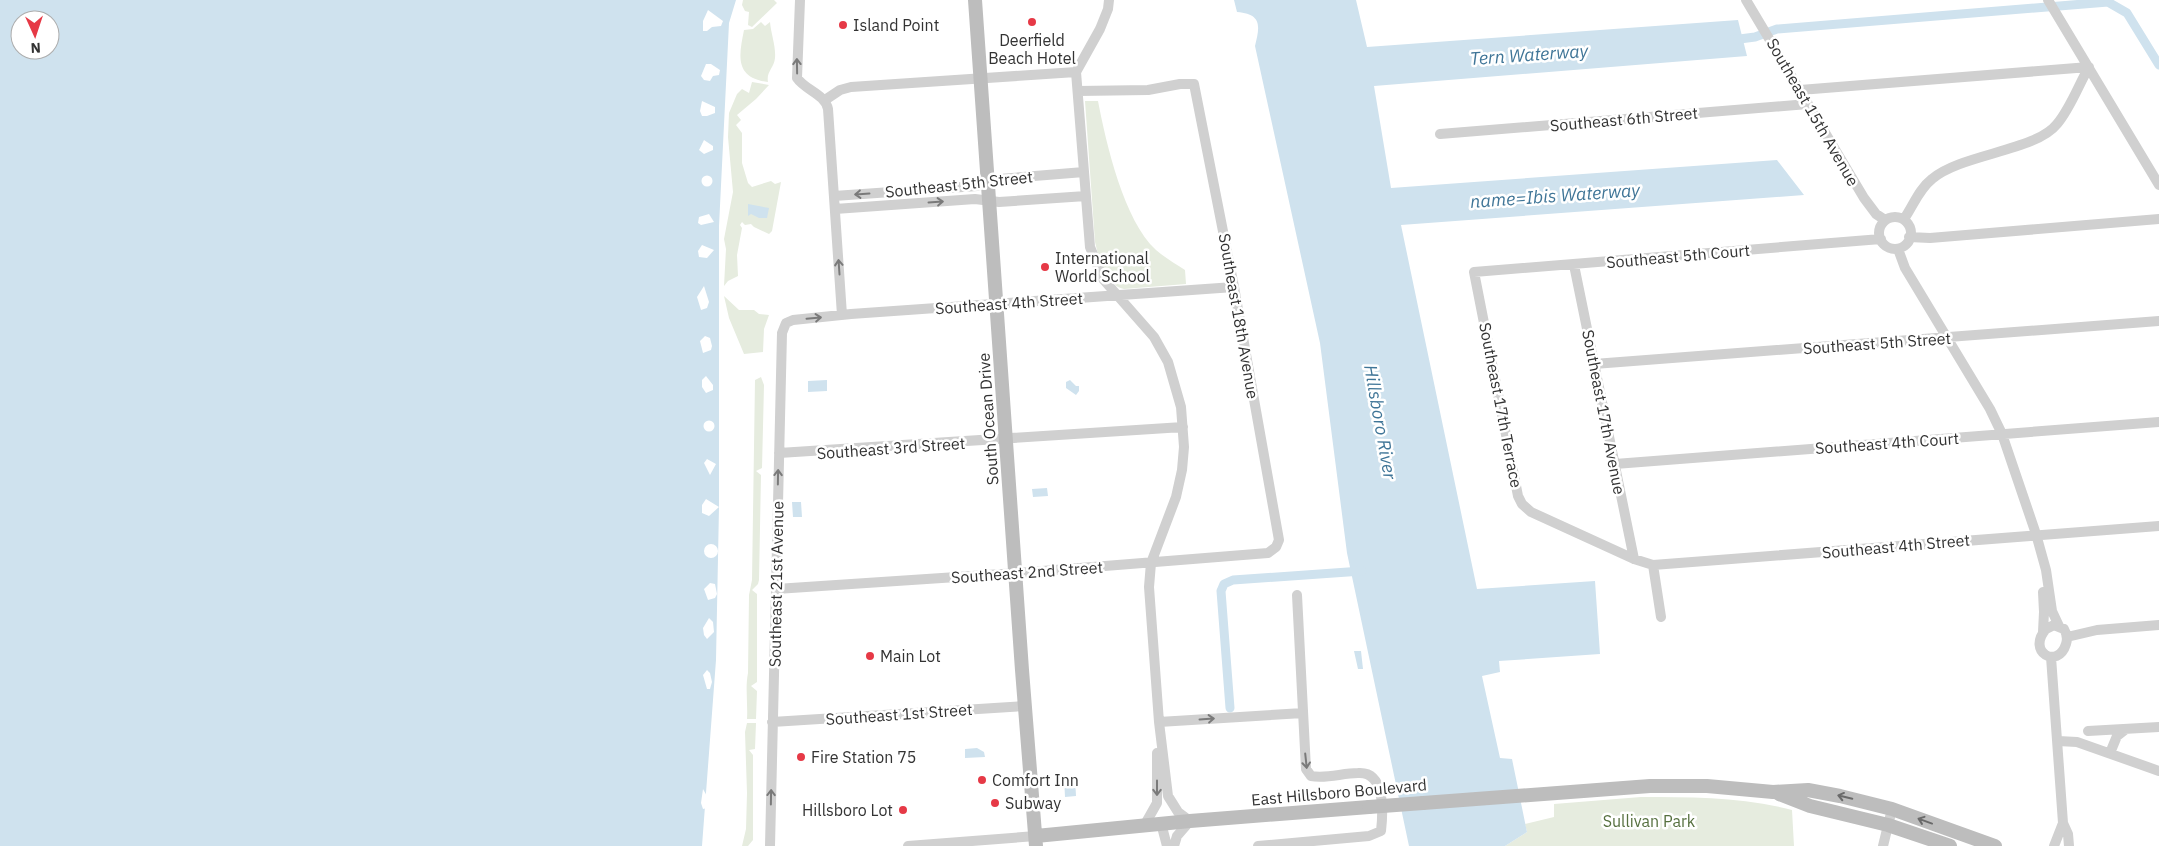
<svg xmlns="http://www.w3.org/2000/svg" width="2159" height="846" font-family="'IBM Plex Sans',sans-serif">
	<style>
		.green { fill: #e6ecdf }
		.water { fill: #cfe2ee; fill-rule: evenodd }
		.pier { fill: #fff }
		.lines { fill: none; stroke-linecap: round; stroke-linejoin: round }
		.canal { stroke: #cfe2ee; stroke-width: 9 }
		.street { stroke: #d0d0d0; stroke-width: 10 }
		.secondary { stroke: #bdbdbd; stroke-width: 14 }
		.secondary-bridge { stroke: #bdbdbd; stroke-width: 14 }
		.oneway { stroke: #7a7a7a }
		.oneway2 { stroke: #6a6a6a }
		.poi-dot { fill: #e63946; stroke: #fff; stroke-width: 2 }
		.labels { text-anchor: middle; stroke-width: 5; stroke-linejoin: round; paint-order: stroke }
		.poi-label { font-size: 16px; fill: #333; stroke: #fff; text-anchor: start }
		.street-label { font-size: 16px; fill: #333; stroke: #fff }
		.park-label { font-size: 16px; fill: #56703f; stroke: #fff }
		.water-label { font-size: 18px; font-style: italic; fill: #3f7597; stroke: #fff }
	</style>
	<rect width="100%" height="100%" fill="#fff"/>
	<path class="green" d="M 743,0 L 774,0 L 777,3 L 752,27 L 748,25 L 749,12 L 745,11 L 742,5 Z
		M 761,22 L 765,26 L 770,22 C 771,34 776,46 775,58 C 774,68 766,72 768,82 C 734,78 739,55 744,30 L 753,29 Z
		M 752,82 L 769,85 L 756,99 L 737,115 L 741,120 L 736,125 L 742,133 L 742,163 L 748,183 L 752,187 L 771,181 L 775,184 L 781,182 L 772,231 L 769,234 L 754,227 L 751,224 L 745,225 L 742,222 L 740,225 L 742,228 L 737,255 L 738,276 L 728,281 L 724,286 L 726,249 L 724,239 L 733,192 L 728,137 L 729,113 L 737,94 L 742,89 L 749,93 Z
		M 1085,101 L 1098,101 C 1106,143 1124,221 1156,250 C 1165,258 1176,264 1185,270 L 1186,284 L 1124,289 C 1105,285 1099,258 1095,242 Z
		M 724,296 L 739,310 L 754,310 L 759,314 L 769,315 L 764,329 L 763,352 L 744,354 L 729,318 Z
		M 761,377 L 764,385 L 762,468 L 756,471 L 761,475 L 759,580 L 758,584 L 752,590 L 757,594 L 757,682 L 751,686 L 757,691 L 756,719 L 747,719 C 748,704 745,688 748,673 L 749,595 L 752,580 L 755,380 Z
		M 747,723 L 756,723 L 755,749 L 749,750 L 753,755 L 753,840 L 748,846 L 742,846 L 746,829 L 747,793 L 745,732 Z
		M 1641,797 C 1693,797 1742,797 1792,810 L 1794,846 L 1505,846 L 1527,832 L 1525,824 L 1554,817 L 1554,804 Z"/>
	<path class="water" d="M 0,0 L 736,0 L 729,23 L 719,226 L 719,507 L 716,660 L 702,846 L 0,846 ZM 20,20 L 50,20 L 50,50 L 20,50 Z
		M 1234,0 L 1356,0 L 1367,47 L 1738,20 L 1747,56 L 1374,86 L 1391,188 L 1777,160 L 1804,195 L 1401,225 L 1477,589 L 1595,581 L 1600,654 L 1499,661 L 1500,672 L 1482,676 L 1500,758 L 1512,759 L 1527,832 L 1505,846 L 1409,846 L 1347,553 L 1320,343 L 1255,46 C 1260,26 1262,14 1237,12 Z
		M 748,204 L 769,208 L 767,218 L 759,218 L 751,214 L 748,216 Z
		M 827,380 L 827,391 L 808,392 L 808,381 Z
		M 1070,380 L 1076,386 L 1079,386 L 1079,391 L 1076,395 L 1066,388 L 1066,382 Z
		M 1047,488 L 1048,496 L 1033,497 L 1032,489 Z
		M 792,502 L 801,502 L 802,517 L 793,517 Z
		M 1354,651 L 1361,651 L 1363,669 L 1358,669 Z
		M 977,748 L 984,752 L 985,757 L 965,758 L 965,749 Z
		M 1064,777 L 1075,777 L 1076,796 L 1065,797 Z"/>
	<path class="pier" d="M 708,10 L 723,21 L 721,26 L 712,27 L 707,31 L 703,31 L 703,21 Z
		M 706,64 L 711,64 L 720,70 L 719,75 L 713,76 L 710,81 L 704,80 L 701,76 Z
		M 702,101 L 715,107 L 715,113 L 707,116 L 702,116 L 700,111 Z
		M 704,140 L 713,146 L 713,150 L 704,154 L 699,150 Z
		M701.5 181a5.5 5.5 0 1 1 11 0a5.5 5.5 0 1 1-11 0Z
		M 709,214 L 714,222 L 701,225 L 698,223 L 699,217 Z
		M 702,245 L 714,250 L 707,258 L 699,257 L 698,251 Z
		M 704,286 L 709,302 L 707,308 L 701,310 L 697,297 Z
		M 705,336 L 710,338 L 712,346 L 711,350 L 703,353 L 700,341 Z
		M 706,376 L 713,385 L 713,390 L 706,393 L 702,387 L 702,380 Z
		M703.5 426a5.5 5.5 0 1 1 11 0a5.5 5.5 0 1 1-11 0Z
		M 707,459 L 716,464 L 710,475 L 704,463 Z
		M 706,499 L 719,507 L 709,516 L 702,513 L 702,505 Z
		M704 551a7 7 0 1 1 14 0a7 7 0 1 1-14 0Z
		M 710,583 L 715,584 L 717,594 L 715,598 L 708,600 L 704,589 Z
		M 709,618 L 713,622 L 714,632 L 707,639 L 704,635 L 703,628 Z
		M 707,670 L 710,673 L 712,682 L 710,689 L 707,689 L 703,675 Z
		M 703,789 L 708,798 L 707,808 L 703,809 L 701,803 Z"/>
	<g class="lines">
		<path class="canal" d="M 1732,40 L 1755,37 L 1777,29 L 2108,2 L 2127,13 L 2159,65
			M 1230,708 L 1221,591 L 1224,584 L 1233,580 L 1362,571"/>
		<path class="street" d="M 800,0 L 797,78 C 805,90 825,94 828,109 L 842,315
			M 1109,0 L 1108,9 L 1100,29 L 1076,72 L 1090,247 L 1103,279 L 1154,337 L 1168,362 L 1181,407 L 1184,447 L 1182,470 L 1176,497 L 1151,563 L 1149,587 L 1159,722 L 1168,796 L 1178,812 L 1190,821 L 1177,836 L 1174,846
			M 1746,0 L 1864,198 L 1876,214 L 1885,220
			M 2048,0 L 2159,185
			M 1800,90 L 2089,67
			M 825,100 L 840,90 L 851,87 L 1076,72
			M 1440,134 L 1808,104
			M 834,196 L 977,186 L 999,179 L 1084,172
			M 835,209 L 975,199 L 999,202 L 1086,196
			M1879 233a16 16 0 1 1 32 0a16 16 0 1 1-32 0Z
			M 1904,219 C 1913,206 1919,189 1932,179 C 1961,154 2036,151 2057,124 C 2070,109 2079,84 2089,67
			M 1909,237 L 1930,238 L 2159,219
			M 1881,239 L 1474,272 L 1518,496 L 1522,504 L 1531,512 L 1634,559 L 1653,565 L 2159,526
			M 1898,249 L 1905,268 L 1990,409 L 2002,434 L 2036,534 L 2046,570 L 2052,611 L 2059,626
			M 1574,265 L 1634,559
			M 1594,364 L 2159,321
			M 779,453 L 1183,427
			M 1615,464 L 2159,422
			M 1653,565 L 1661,617
			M 776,589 L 1017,573 L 1268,553 L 1276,547 L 1279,540 L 1234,287 L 1194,84 L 1180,84 L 1148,90 L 1078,91
			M 2054,625 L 2064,629 C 2067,634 2068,638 2066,644 C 2058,670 2026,652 2046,629 Z
			M 2043,632 L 2044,612 L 2043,592
			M 2067,637 L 2097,630 L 2159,625
			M 2051,657 L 2063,823 L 2068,834 L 2069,846
			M 772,722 L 1025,706
			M 1159,722 L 1303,713
			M 2088,731 L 2159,727
			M 2058,741 L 2077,742 L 2159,771
			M 2110,753 L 2117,736 L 2126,729
			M 1161,823 L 1167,846
			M 1144,826 L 1157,803 L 1157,753
			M 770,846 L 782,333 L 786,323 L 793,320 L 851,314 L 1234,287
			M 908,846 L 1036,836
			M 1258,846 L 1369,836 L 1381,831 C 1383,813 1386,771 1358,773 C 1342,773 1327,779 1311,776 L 1306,769 L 1297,595
			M 1883,846 L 1892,809
			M 2054,846 L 2063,823"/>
		<path class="secondary" d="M 975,0 L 1022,670 L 1036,846
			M 1779,794 L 1810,806 L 1888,825 L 1950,846
			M 1423,803 L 1650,786 L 1707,786 L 1773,792 L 1808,790 L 1840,796 L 1892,809 L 1995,846
			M 1036,836 L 1190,821 L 1369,807"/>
		<path class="secondary-bridge" d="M 1369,807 L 1423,803"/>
	</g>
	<defs><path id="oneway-shaft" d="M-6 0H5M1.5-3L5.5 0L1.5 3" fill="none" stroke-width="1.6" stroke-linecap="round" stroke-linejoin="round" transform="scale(1.25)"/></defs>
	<g class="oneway">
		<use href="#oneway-shaft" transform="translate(797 66) rotate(-91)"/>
		<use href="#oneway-shaft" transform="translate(862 194) rotate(176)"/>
		<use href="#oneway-shaft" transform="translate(936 202) rotate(-4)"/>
		<use href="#oneway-shaft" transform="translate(839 267) rotate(-94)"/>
		<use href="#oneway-shaft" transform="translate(814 318) rotate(-5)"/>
		<use href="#oneway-shaft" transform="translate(778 477) rotate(-89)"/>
		<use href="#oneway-shaft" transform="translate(1207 719) rotate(-4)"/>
		<use href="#oneway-shaft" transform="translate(1306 761) rotate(84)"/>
		<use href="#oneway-shaft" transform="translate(1157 788) rotate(90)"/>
		<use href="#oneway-shaft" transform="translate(771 797) rotate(-89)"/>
	</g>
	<g class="oneway2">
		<use href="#oneway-shaft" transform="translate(1845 797) rotate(-167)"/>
		<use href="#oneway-shaft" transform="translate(1925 821) rotate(-160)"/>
	</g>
	<g class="poi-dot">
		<circle cx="1032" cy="22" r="5"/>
		<circle cx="843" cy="25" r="5"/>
		<circle cx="1045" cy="267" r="5"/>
		<circle cx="870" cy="656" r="5"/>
		<circle cx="801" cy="757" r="5"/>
		<circle cx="982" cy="780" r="5"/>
		<circle cx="995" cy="803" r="5"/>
		<circle cx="903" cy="810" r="5"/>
	</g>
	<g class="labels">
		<g class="poi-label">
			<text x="853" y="31">Island Point</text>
			<text x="1032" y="46" text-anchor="middle">Deerfield<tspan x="1032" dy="18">Beach Hotel</tspan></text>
			<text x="1055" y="264">International<tspan x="1055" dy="18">World School</tspan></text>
			<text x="880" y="662">Main Lot</text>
			<text x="811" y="763">Fire Station 75</text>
			<text x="992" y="786">Comfort Inn</text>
			<text x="1005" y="809">Subway</text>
			<text x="893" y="816" text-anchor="end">Hillsboro Lot</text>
		</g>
		<g class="street-label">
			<text transform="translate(1813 112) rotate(60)" y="6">Southeast 15th Avenue</text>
			<text transform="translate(1624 119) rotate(-5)" y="6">Southeast 6th Street</text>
			<text transform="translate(959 184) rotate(-6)" y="6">Southeast 5th Street</text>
			<text transform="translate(1678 256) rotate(-5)" y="6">Southeast 5th Court</text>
			<text transform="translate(1009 303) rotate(-4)" y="6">Southeast 4th Street</text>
			<text transform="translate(1239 316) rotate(80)" y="6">Southeast 18th Avenue</text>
			<text transform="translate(1877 343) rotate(-4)" y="6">Southeast 5th Street</text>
			<text transform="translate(1501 405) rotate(79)" y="6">Southeast 17th Terrace</text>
			<text transform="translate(1604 412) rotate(79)" y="6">Southeast 17th Avenue</text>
			<text transform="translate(988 419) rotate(-94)" y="6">South Ocean Drive</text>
			<text transform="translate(1887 443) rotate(-4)" y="6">Southeast 4th Court</text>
			<text transform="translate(891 448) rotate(-4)" y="6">Southeast 3rd Street</text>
			<text transform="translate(1896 546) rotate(-5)" y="6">Southeast 4th Street</text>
			<text transform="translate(1027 572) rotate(-4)" y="6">Southeast 2nd Street</text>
			<text transform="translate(776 584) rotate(-89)" y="6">Southeast 21st Avenue</text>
			<text transform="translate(899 714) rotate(-4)" y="6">Southeast 1st Street</text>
			<text transform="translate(1339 792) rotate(-5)" y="6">East Hillsboro Boulevard</text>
		</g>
		<g class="park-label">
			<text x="1649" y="827">Sullivan Park</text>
		</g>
		<g class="water-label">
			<text transform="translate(1529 55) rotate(-4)" y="6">Tern Waterway</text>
			<text transform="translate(1555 196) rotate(-4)" y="6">name=Ibis Waterway</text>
			<text transform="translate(1380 422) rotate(80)" y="6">Hillsboro River</text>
		</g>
	</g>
	<g transform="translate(35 35) rotate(177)"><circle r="24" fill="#ffffff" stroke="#adadad"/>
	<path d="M0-4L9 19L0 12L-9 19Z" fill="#e63946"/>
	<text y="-8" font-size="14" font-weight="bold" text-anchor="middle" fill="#333333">N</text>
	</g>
</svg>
